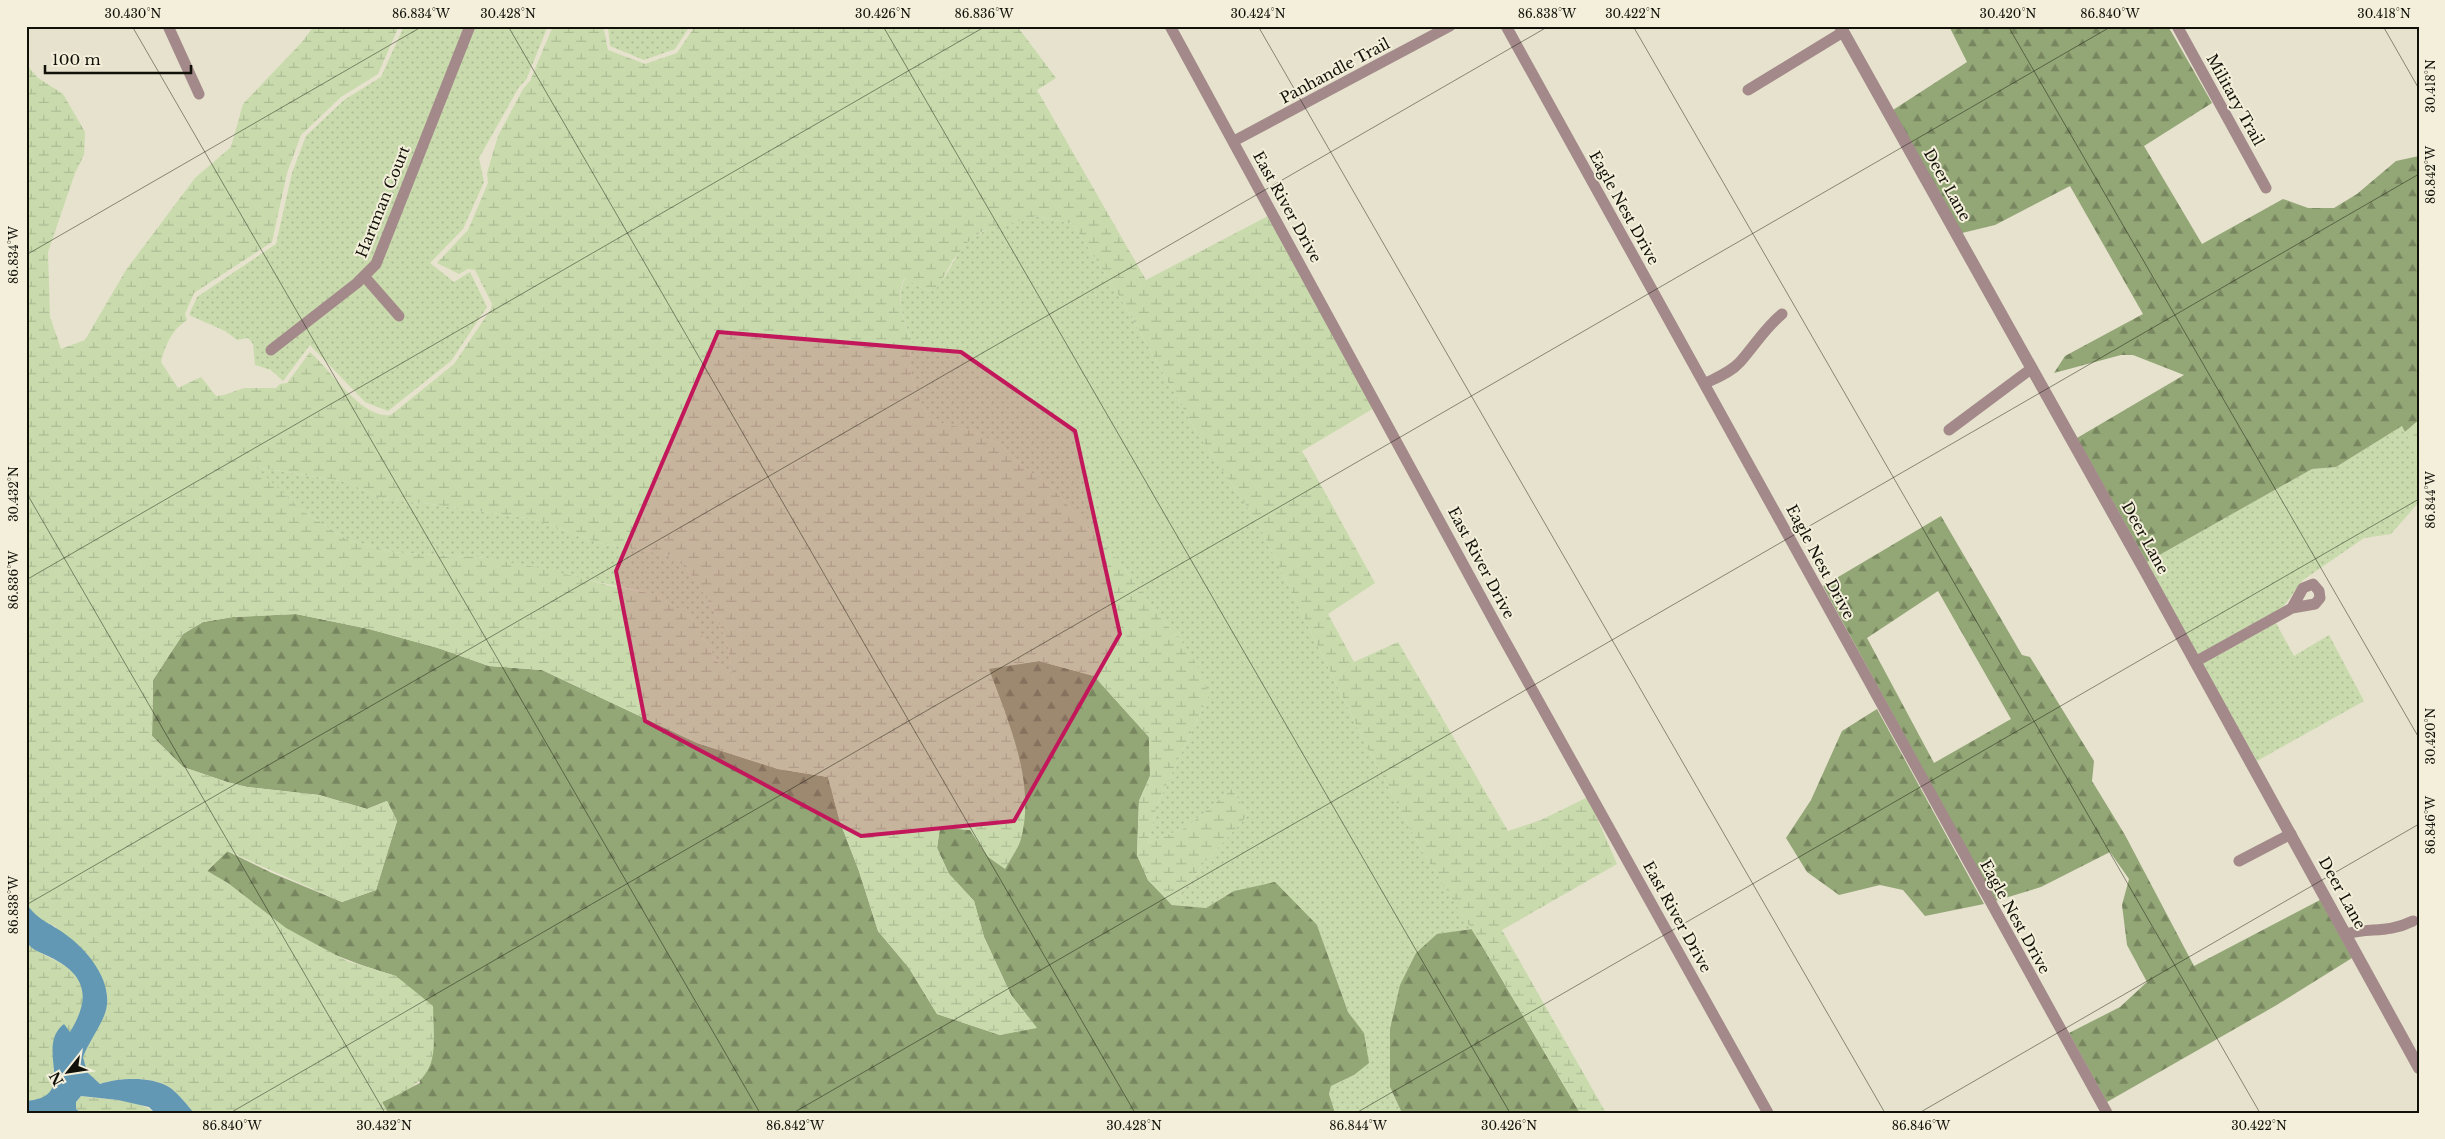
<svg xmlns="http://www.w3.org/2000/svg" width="2445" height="1139" font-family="'Libre Baskerville',serif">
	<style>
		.grass { fill: url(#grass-dots) }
		.forest { fill: url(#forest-firs); fill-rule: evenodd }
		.wetland { fill: url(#wetland-marsh); fill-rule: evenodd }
		.water { fill: #6298b3 }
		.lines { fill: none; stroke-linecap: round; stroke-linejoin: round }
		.minor { stroke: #a3898a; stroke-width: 11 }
		.tertiary { stroke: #a3898a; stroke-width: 12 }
		.marked { fill: #c2185b; fill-opacity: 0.2; stroke: #c2185b; stroke-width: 4; stroke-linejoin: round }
		.ticks { fill: none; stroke: #121109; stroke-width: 1; stroke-opacity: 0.45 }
		.labels { text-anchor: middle; stroke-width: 4; stroke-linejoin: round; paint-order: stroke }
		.street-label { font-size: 15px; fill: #121109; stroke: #f3efda }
		.neatline { fill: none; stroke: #121109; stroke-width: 2 }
		.ticks-label { font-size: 12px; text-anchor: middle; fill: #121109 }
	</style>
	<defs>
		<pattern id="grass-dots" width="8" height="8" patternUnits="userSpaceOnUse" patternTransform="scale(1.25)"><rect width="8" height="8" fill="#c9dbad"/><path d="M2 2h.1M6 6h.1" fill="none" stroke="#acbb94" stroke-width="1.8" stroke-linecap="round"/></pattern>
		<pattern id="forest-firs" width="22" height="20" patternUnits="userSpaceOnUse" patternTransform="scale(1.25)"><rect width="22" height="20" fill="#93a676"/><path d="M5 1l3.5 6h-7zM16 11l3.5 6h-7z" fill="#77865f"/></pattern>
		<pattern id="wetland-marsh" width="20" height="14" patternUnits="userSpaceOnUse" patternTransform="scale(1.25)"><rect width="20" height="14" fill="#c9dbad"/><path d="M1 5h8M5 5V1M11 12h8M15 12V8" fill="none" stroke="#acbb94"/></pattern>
	</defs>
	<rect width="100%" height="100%" fill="#e6e2cd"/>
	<path class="grass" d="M 404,26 L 548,26 L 526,80 L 519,87 L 479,158 L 484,182 L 463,229 L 430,263 L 454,282 L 470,272 L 487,307 L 451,361 L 388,411 L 365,402 L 310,345 L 283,381 L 271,370 L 255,365 L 253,344 L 248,338 L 237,340 L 225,331 L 189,315 L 197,297 L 276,244 L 292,173 L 306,136 L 344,100 L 381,77 Z
		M 608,26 L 690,26 L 675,49 L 644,60 L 610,46 Z
		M 1036,216 L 1073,224 L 1118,294 L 1199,436 L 1258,523 L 1365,743 L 1422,851 L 1472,929 L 1461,930 L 1390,1029 L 1390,1087 L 1402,1113 L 1335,1113 L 1329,1094 L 1331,1086 L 1354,1075 L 1364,1034 L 1348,1012 L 1317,925 L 1234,891 L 1206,908 L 1172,905 L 1204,863 L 1248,815 L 1232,789 L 1187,827 L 1148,843 L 1157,805 L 1208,697 L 1185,646 L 1154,610 L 1121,564 L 1053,489 L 1019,463 L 1000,444 L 969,430 L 930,420 C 919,401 903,365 913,344 C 905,322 894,300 905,279 L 929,291 C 948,282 952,257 967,243 C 984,226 1014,222 1036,216 Z
		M 2402,426 L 2419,456 L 2419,502 L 2391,534 L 2364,538 L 2303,580 L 2283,607 L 2197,655 L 2147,562 L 2312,469 L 2336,467 Z
		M 255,467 L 347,482 L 381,499 L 430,504 L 533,519 L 599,543 L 674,556 L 694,578 L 713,609 L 727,643 L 734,682 L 718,662 L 690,616 L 654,594 L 486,558 L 391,552 L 346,539 L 301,510 Z
		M 2276,623 L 2294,656 L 2329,635 L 2364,701 L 2257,761 L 2202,664 Z"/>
	<path class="forest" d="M 1949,26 L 2168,26 L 2212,103 L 2144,146 L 2202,244 L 2283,199 L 2308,208 L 2334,208 L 2357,194 L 2396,161 L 2419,156 L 2419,420 L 2405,432 L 2402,426 L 2336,467 L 2312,469 L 2147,562 L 2077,438 L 2184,375 L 2133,355 L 2121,355 L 2054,373 L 2065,356 L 2143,314 L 2070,186 L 1995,225 L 1962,233 L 1893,110 L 1967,62 Z
		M 1941,516 L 2022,655 L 2030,657 L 2094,761 L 2092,781 L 2125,835 L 2194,966 L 2320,900 L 2352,958 L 2275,1006 L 2107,1102 L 2069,1033 L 2120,1007 L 2147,982 L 2127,945 L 2122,905 L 2129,879 L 2110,852 L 2041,887 L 1995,901 L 1823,586 ZM 1938,591 L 2011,719 L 1934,763 L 1867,638 Z
		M 296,614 L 369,629 L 438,648 L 489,666 L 542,670 L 697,743 L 778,769 L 828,777 L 840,822 L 859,871 L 878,931 L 909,968 L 937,1014 L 1000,1035 L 1036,1027 L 1011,995 L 984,937 L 974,901 L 949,874 L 937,848 L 940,827 L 970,830 L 988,857 L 1005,712 L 988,668 L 1039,661 L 1094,676 L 1149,737 L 1150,776 L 1139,801 L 1137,855 L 1148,880 L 1172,905 L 1206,908 L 1234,891 L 1275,882 L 1317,925 L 1348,1012 L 1364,1033 L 1369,1063 L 1354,1075 L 1331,1086 L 1329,1094 L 1335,1113 L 388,1113 L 382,1102 L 420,1083 L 396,976 C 357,964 318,951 284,927 C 258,908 235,887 207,871 L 227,851 L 272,873 L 342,902 L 376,890 L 397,821 L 387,801 L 367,809 L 319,795 L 247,787 L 227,782 L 183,767 L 152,736 L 153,680 L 183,634 L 203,622 L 233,617 Z
		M 1877,709 L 1984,904 L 1925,916 L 1903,890 L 1880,885 L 1839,895 L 1807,872 L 1786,838 L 1811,800 L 1842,731 Z
		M 1472,929 L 1484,949 L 1580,1113 L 1402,1113 L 1390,1087 L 1390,1029 L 1400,985 L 1416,953 L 1437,934 Z"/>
	<path class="wetland" d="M 314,26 L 399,26 L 378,74 L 341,97 L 301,135 L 287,173 L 272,242 L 194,293 L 185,314 L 187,320 C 171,331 166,344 161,362 L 178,388 L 201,377 L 216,396 L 224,395 L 244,388 L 276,388 L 280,384 L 287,383 L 310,352 C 330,369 362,420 391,415 L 454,364 L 491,309 L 492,304 L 475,270 L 468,269 L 459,274 L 437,263 L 468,230 L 488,183 L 487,173 L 498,136 L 523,89 L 530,81 L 553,26 L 603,26 L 608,50 L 645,64 L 677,53 L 695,26 L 1017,26 L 1056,78 L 1037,90 L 1146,280 L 1268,216 L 1374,408 L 1302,451 L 1375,583 L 1328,614 L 1354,662 L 1398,642 L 1508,831 L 1541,820 L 1588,797 L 1617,864 L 1502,930 L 1606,1113 L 1580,1113 L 1484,949 L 1422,851 L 1365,743 L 1258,523 L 1199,436 L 1118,294 L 1073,224 L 1036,216 L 981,232 L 967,243 L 953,260 L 938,287 L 929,291 L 904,279 C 894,300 905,323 913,344 C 903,365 919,401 930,420 L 969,430 L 1000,444 L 1019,463 L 1053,489 L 1121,564 L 1154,610 L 1185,646 L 1204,677 L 1208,697 L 1157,805 L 1148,843 L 1187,827 L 1232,789 L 1248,815 L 1204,863 L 1172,905 L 1148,880 L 1137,855 L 1139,801 L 1150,776 L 1149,737 L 1094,676 L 1039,661 L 989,669 C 1008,722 1036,781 1021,839 C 1018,849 1010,860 1005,869 L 988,857 L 970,830 L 940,828 L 937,848 L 949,874 L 974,901 L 984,937 L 1011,995 L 1037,1028 L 1000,1035 L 937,1014 L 909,968 L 878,931 L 859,871 L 840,822 L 828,777 L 778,769 L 697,743 L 542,670 L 489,666 L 438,648 L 369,629 L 296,614 L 233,617 L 203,622 L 183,634 L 153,680 L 152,736 L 183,767 L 227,782 L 247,787 L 319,795 L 367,809 L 387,801 L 397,821 L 376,890 L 342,902 L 228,851 L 207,871 L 228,883 L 286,928 L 347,961 L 396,976 L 433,1006 C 435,1063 439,1078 382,1102 L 388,1113 L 194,1113 C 187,1105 178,1093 169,1087 C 151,1076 119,1078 100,1084 L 87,1072 L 82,1057 L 104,1015 L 56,927 L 36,917 L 26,903 L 26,64 L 38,78 L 63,94 L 85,132 L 84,155 L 75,173 L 48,252 L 50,317 L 61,349 L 85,340 L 126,270 L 195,178 L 231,147 L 243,104 L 302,42 ZM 256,467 L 347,482 L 381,499 L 430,504 L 533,519 L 599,543 L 674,556 L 694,578 L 713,609 L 727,643 L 734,681 L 718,662 L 690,616 L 654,594 L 611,586 L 546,569 L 486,558 L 391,552 L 346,539 L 301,510 Z
		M 2419,420 L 2419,456 L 2405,432 Z
		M 26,941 C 42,960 71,960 82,985 C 92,1006 62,1043 55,1063 C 51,1071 58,1080 53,1089 C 47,1098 37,1101 26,1101 Z
		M 81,1096 C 104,1100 137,1098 155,1113 L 81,1113 L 76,1109 L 76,1102 Z"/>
	<path class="water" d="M 26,903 C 38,921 49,922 65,934 C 88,950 117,985 104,1016 C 98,1030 89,1042 83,1057 L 87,1072 L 100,1084 C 119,1078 150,1076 169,1087 C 178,1093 187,1105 194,1113 L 155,1113 L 149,1107 L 118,1100 L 81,1096 L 76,1102 L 76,1109 L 81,1113 L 26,1113 L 26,1101 C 81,1097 33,1048 64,1024 L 70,1032 C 91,998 87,975 50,957 C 42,953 31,950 27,942 C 23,933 26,914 26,903 Z"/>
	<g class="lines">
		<path class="minor" d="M 168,26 L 199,94
			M 1170,26 L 1500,632 L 1768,1113
			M 1506,26 C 1709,387 1906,751 2107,1113
			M 2177,26 L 2266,188
			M 1748,90 L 1843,32
			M 1234,141 L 1450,26
			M 364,276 L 399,316
			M 271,350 L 357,283 L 376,264 L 470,26
			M 1706,383 C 1718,377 1731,372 1740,362 C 1755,345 1765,328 1782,314
			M 1949,430 L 2031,369
			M 2195,662 L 2292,608 L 2315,604 L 2320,598 L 2319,591 L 2313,584 L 2303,588 L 2292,608
			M 2239,861 L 2291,834
			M 2346,934 C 2371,927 2386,934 2413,921"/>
		<path class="tertiary" d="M 1840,26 L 2148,576 L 2419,1068"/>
	</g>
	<path class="marked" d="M 718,332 L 961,352 L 1075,431 L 1120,634 L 1014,821 L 861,836 L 645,721 L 616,571 Z"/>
	<path class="ticks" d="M 132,26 L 760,1113M 508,26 L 1135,1113M 883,26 L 1510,1113M 1258,26 L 1885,1113M 1633,26 L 2260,1113M 2008,26 L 2419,738M 2383,26 L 2419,89M 26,255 L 423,26M 26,492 L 385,1113M 26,580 L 986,26M 26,905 L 1549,26M 230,1113 L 2112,26M 793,1113 L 2419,174M 1356,1113 L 2419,499M 1919,1113 L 2419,824"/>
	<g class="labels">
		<g class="street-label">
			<text transform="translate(1335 71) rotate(-28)" y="5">Panhandle Trail</text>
			<text transform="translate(2235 100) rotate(61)" y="5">Military Trail</text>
			<text transform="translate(1947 185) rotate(61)" y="5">Deer Lane</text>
			<text transform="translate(383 202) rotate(-68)" y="5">Hartman Court</text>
			<text transform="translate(1287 207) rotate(61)" y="5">East River Drive</text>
			<text transform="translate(1624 208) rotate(61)" y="5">Eagle Nest Drive</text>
			<text transform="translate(2145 538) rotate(61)" y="5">Deer Lane</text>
			<text transform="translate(1820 562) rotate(62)" y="5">Eagle Nest Drive</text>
			<text transform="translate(1481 563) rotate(62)" y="5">East River Drive</text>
			<text transform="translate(2342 893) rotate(61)" y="5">Deer Lane</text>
			<text transform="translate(1677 917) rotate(61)" y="5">East River Drive</text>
			<text transform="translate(2015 917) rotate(61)" y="5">Eagle Nest Drive</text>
		</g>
	</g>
	<rect width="2445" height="1139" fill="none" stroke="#f3efda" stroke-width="55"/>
	<g transform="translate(68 1072) rotate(240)" stroke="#f3efda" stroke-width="4" paint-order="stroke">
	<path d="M0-4L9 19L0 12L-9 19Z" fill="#121109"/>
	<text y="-8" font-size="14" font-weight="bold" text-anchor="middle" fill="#121109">N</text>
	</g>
	<path d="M45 65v8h146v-8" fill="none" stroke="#121109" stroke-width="2.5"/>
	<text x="52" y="65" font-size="15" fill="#121109" stroke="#f3efda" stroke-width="4" paint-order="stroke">100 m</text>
	<rect x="28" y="28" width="2390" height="1084" class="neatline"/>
	<g class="ticks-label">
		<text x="133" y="18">30.430°N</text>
		<text x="421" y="18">86.834°W</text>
		<text x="508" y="18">30.428°N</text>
		<text x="883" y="18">30.426°N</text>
		<text x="984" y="18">86.836°W</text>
		<text x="1258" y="18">30.424°N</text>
		<text x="1547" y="18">86.838°W</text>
		<text x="1633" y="18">30.422°N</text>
		<text x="2008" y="18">30.420°N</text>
		<text x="2110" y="18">86.840°W</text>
		<text x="2384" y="18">30.418°N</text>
		<text transform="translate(2431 86) rotate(-90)" y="4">30.418°N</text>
		<text transform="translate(2431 175) rotate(-90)" y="4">86.842°W</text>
		<text transform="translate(14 255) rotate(-90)" y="4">86.834°W</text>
		<text transform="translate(14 494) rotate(-90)" y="4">30.432°N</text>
		<text transform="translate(2431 500) rotate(-90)" y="4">86.844°W</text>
		<text transform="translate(14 580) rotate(-90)" y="4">86.836°W</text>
		<text transform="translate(2431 736) rotate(-90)" y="4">30.420°N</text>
		<text transform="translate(2431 825) rotate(-90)" y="4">86.846°W</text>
		<text transform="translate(14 905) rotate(-90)" y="4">86.838°W</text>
		<text x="232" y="1130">86.840°W</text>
		<text x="384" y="1130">30.432°N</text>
		<text x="795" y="1130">86.842°W</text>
		<text x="1134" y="1130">30.428°N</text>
		<text x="1358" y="1130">86.844°W</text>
		<text x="1509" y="1130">30.426°N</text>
		<text x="1921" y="1130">86.846°W</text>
		<text x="2259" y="1130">30.422°N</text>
	</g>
</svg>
